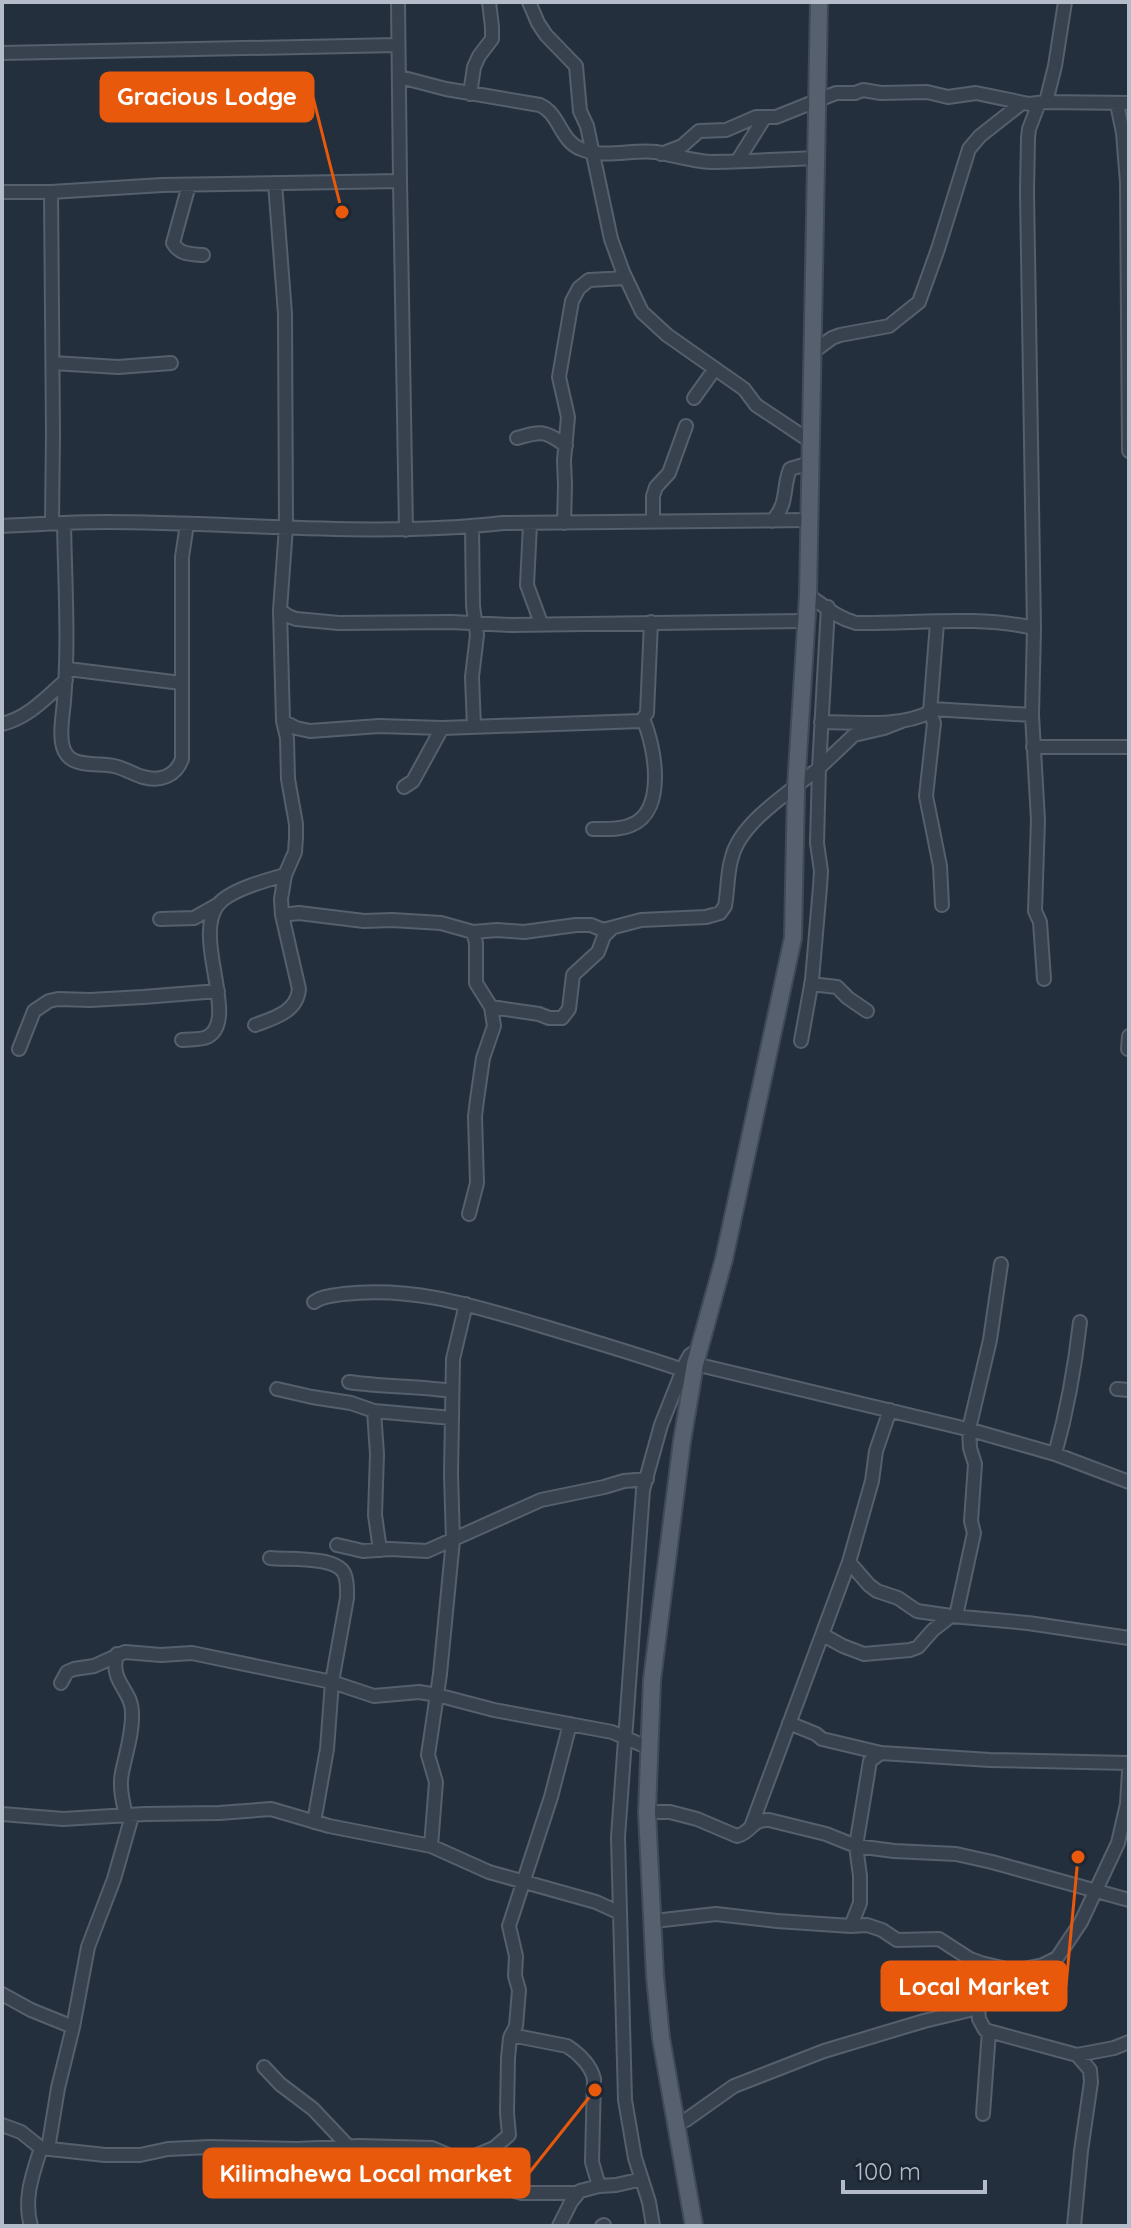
<svg xmlns="http://www.w3.org/2000/svg" width="1131" height="2228" font-family="Quicksand,sans-serif">
	<style>
		.lines { fill: none; stroke-linecap: round; stroke-linejoin: round }
		.minor-casing { stroke: #565f6c; stroke-width: 16 }
		.major-casing { stroke: #414a57; stroke-width: 20 }
		.minor { stroke: #38414e; stroke-width: 12 }
		.major { stroke: #56606e; stroke-width: 16 }
		.leader { fill: none; stroke: #e8590c; stroke-width: 3 }
		.callout-dot { fill: #e8590c; stroke: #1d2633; stroke-width: 3 }
		.callout { fill: #e8590c; stroke: #e8590c; stroke-width: 3 }
		.callout-label { font-size: 24px; text-anchor: middle; font-weight: bold; fill: #fff }
	</style>
	<rect width="100%" height="100%" fill="#242f3e"/>
	<g class="lines">
		<g class="minor-casing">
			<path id="minor" d="M 398,2 L 400,181
				M 529,2 L 538,23 L 546,35 L 576,66 L 580,111 L 587,126 L 611,239 L 623,272 L 642,312 L 667,335 L 744,389 L 756,405 L 810,441
				M 2,53 L 398,45
				M 400,77 L 446,89 L 540,105 C 560,114 560,141 581,149 C 604,159 632,149 656,152 C 674,155 692,161 711,162 C 746,162 782,159 817,158
				M 470,94 L 474,67 L 479,56 L 492,39 L 492,27 L 489,2
				M 1046,102 L 1055,66 L 1065,2
				M 1039,103 L 1029,129 L 1028,138 L 1027,191 L 1034,628 L 1032,715 L 1038,820 L 1035,911 L 1040,922 L 1044,979
				M 1117,104 L 1123,133 L 1127,182 L 1129,451
				M 661,154 L 682,146 L 699,131 L 726,130 L 756,117 L 776,117 L 836,93 L 855,93 L 863,90 L 881,93 L 927,92 L 948,97 L 976,93 L 1029,104 L 1046,102 L 1129,103
				M 738,160 L 765,117
				M 189,185 L 173,243 C 180,255 191,254 203,255
				M 2,192 L 51,192 L 162,185 L 400,181 L 406,530
				M 51,192 L 53,433 L 52,523
				M 813,352 L 832,338 L 840,335 L 889,326 L 919,302 L 938,249 L 969,149 L 980,136 L 1022,103
				M 53,363 L 118,367 L 171,363
				M 694,398 L 714,370
				M 517,438 C 541,431 545,430 566,446
				M 772,521 C 789,503 782,489 790,469 L 810,463
				M 653,522 L 653,496 L 656,487 L 669,473 L 686,426
				M 64,523 C 65,583 69,642 64,701 C 63,716 57,743 67,755 C 76,767 101,763 114,766 C 124,768 133,774 143,777 C 160,782 176,776 182,759 L 182,557 L 187,524
				M 564,523 L 565,485 L 564,460 L 568,417 L 559,377 L 572,301 L 579,288 L 589,280 L 626,278
				M 530,524 L 527,585 L 541,623
				M 2,526 C 37,524 71,522 106,522 C 238,522 371,538 503,523 L 809,520
				M 472,527 L 473,606 L 477,635 L 472,677 L 474,727
				M 808,595 C 824,605 836,618 856,623 C 914,624 976,615 1034,628
				M 280,610 L 288,616 L 296,619 L 339,623 L 451,622 L 512,625 L 805,621
				M 68,669 L 181,683
				M 932,709 L 1032,715
				M 930,712 L 934,723 L 926,796 L 940,866 L 942,905
				M 283,721 L 296,728 L 310,731 L 379,726 L 442,728 L 641,721 L 647,713 L 651,622
				M 821,722 C 855,722 900,728 930,712 L 937,623
				M 2,724 C 28,718 47,697 66,680
				M 1033,747 L 1129,747
				M 404,787 L 413,781 L 442,728
				M 593,829 C 605,829 620,830 631,825 C 667,811 655,746 643,719
				M 282,915 L 299,913 L 364,921 L 392,920 L 441,923 L 473,932 L 497,930 L 524,932 L 576,925 L 591,925 L 603,930 L 641,920 L 706,917 L 720,913 L 725,906 C 728,890 727,872 732,857 C 741,821 792,791 819,768 L 828,607
				M 160,919 L 194,918 L 217,905
				M 811,984 L 837,987 L 848,998 L 867,1011
				M 491,1007 L 539,1014 L 549,1018 L 562,1018 L 569,1009 L 573,975 L 598,952 L 604,936 L 612,928
				M 255,1025 C 274,1018 297,1012 299,989 L 282,915 L 281,899 L 285,875 L 295,852 L 296,838 L 296,824 L 288,779 L 287,738 L 283,721 L 280,610 L 286,527 L 285,314 L 275,183
				M 182,1040 C 190,1039 200,1040 207,1037 C 240,1021 193,939 217,906 C 228,890 267,880 285,875
				M 801,1041 L 812,980 L 820,887 L 821,871 L 817,843 L 819,768 L 854,735 L 884,728 L 902,721
				M 19,1049 L 34,1011 L 49,1001 L 58,999 L 90,1000 L 143,997 L 218,991
				M 1128,1049 L 1129,1036
				M 469,1214 L 477,1183 L 475,1116 L 477,1100 L 483,1058 L 494,1026 L 491,1007 L 476,983 L 476,943 L 473,932
				M 314,1302 C 322,1296 332,1296 343,1294 C 415,1286 474,1306 542,1326 C 589,1340 636,1354 683,1370
				M 695,1364 L 971,1430 L 1055,1454 L 1129,1482
				M 349,1382 C 383,1387 418,1386 452,1391
				M 277,1389 L 312,1397 L 351,1403 L 374,1411 L 452,1418
				M 1117,1389 L 1129,1390
				M 374,1411 L 377,1454 L 375,1515 L 380,1550
				M 1055,1454 C 1067,1411 1075,1367 1080,1322
				M 337,1545 L 363,1551 L 390,1549 L 427,1551 L 541,1500 L 604,1487 L 624,1481 L 647,1479
				M 270,1558 C 288,1560 335,1556 344,1573 C 348,1581 347,1590 347,1598 L 332,1682 L 327,1749 L 314,1822
				M 849,1562 L 869,1585 L 877,1591 L 898,1598 L 917,1611 L 951,1616 L 1028,1623 L 1129,1638
				M 956,1616 L 974,1533 L 971,1521 L 975,1464 L 970,1448 L 969,1429 L 990,1340 L 1001,1264
				M 823,1635 L 843,1646 L 864,1654 L 910,1650 L 918,1647 L 933,1630 L 951,1616
				M 117,1654 C 109,1682 132,1690 132,1712 C 133,1733 126,1752 122,1773 C 119,1787 123,1802 126,1816
				M 61,1683 L 67,1672 L 74,1669 L 94,1666 L 125,1652 L 161,1655 L 192,1653 L 332,1682 L 374,1696 L 419,1692 L 437,1695 L 494,1710 L 612,1732 L 649,1748
				M 789,1723 L 816,1734 L 822,1739 L 881,1753 L 990,1760 L 1129,1763
				M 647,1812 L 670,1812 L 697,1819 L 737,1836 C 751,1833 751,1819 769,1820 L 826,1834 L 856,1846 L 894,1851 L 956,1854 L 992,1862 L 1129,1900
				M 2,1814 L 63,1819 L 145,1814 L 219,1813 L 271,1809 L 329,1826 L 431,1846 L 489,1872 L 596,1902 L 620,1913
				M 752,1824 L 849,1562 L 872,1481 L 876,1451 L 890,1410
				M 431,1846 L 436,1782 L 428,1755 L 440,1674 L 453,1540 L 451,1474 L 453,1359 L 466,1304
				M 654,1921 L 716,1914 L 777,1921 L 851,1926 L 867,1925 L 882,1930 L 897,1940 L 939,1939 L 970,1959 L 981,1963 L 1015,1971 L 1043,1965 L 1057,1958 L 1081,1922 L 1118,1843 L 1127,1804 L 1129,1771
				M 851,1926 L 860,1903 L 860,1876 L 856,1846 L 870,1761 L 881,1753
				M 2,1994 L 31,2010 L 73,2027
				M 978,2008 L 979,2019 L 985,2030 L 1077,2055 L 1114,2048 L 1129,2042
				M 511,2035 L 567,2046 C 578,2053 591,2065 594,2079 L 592,2162 L 599,2186
				M 264,2067 L 280,2084 L 313,2109 L 348,2146
				M 983,2114 L 989,2031
				M 674,2124 L 686,2120 L 734,2086 L 824,2051 L 924,2021 L 978,2008 L 998,1982 L 1015,1971
				M 2,2125 L 21,2132 L 41,2148 L 105,2155 L 140,2155 L 168,2149 L 210,2147 L 297,2149 L 358,2146 L 432,2148 L 481,2169 L 511,2190 L 522,2193 L 577,2193
				M 48,2149 L 58,2088 L 73,2027 L 88,1947 L 114,1879 L 132,1816
				M 463,2161 L 494,2148 L 509,2135 L 507,2113 L 508,2058 L 510,2038 L 516,2026 L 519,1990 L 515,1976 L 516,1956 L 509,1926 L 551,1797 L 570,1724
				M 31,2226 C 23,2199 33,2173 41,2148
				M 559,2226 L 571,2202 L 580,2191 L 599,2186 L 616,2185 L 642,2179
				M 602,2226 L 604,2225
				M 653,2226 L 649,2202 L 635,2158 L 625,2100 L 618,1837 L 643,1490 L 661,1425 L 686,1362 L 690,1355 L 698,1350
				M 1074,2226 L 1081,2151 L 1091,2082 L 1090,2070 L 1077,2055"/>
		</g>
		<g class="major-casing">
			<path id="major" d="M 694,2226 L 661,2038 L 655,1976 L 647,1812 L 652,1680 L 682,1441 L 695,1364 L 724,1259 L 793,938 L 796,788 L 808,595 L 819,2"/>
		</g>
		<use href="#minor" class="minor"/>
		<use href="#major" class="major"/>
	</g>
	<path class="leader" d="M342 212L313 97M1078 1857L1066 1986M595 2090L529 2173"/>
	<g class="callout-dot">
		<circle cx="342" cy="212" r="8"/>
		<circle cx="1078" cy="1857" r="8"/>
		<circle cx="595" cy="2090" r="8"/>
	</g>
	<g class="callout">
		<rect x="101" y="73" width="212" height="48" rx="8"/>
		<rect x="882" y="1962" width="184" height="48" rx="8"/>
		<rect x="204" y="2149" width="325" height="48" rx="8"/>
	</g>
	<g class="callout-label">
		<text x="207" y="105">Gracious Lodge</text>
		<text x="974" y="1995">Local Market</text>
		<text x="366" y="2182">Kilimahewa Local market</text>
	</g>
	<rect width="1131" height="2228" fill="none" stroke="#b4bcc9" stroke-width="8"/>
	<path d="M843 2180v12h142v-12" fill="none" stroke="#b4bcc9" stroke-width="4"/>
	<text x="855" y="2180" font-size="24" fill="#b4bcc9" stroke="#1d2633" stroke-width="6" paint-order="stroke">100 m</text>
</svg>
